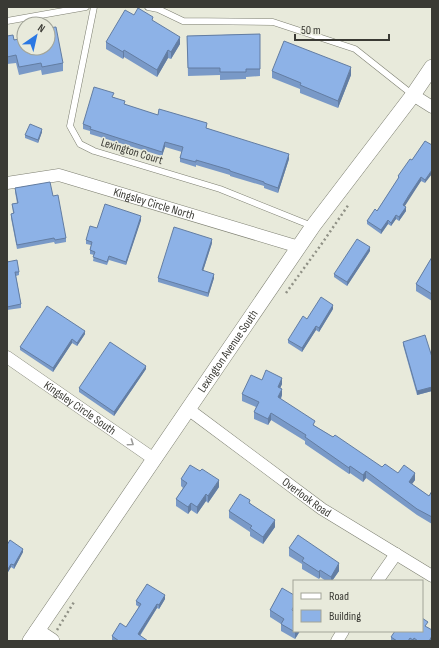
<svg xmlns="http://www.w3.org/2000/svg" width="439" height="648" font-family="'Sofia Sans Condensed',sans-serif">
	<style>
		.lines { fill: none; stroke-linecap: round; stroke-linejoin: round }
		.service-casing { stroke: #7d7f71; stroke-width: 7 }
		.minor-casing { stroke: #7d7f71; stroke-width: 13 }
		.tertiary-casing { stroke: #7d7f71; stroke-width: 16 }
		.path { stroke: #8f9085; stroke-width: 2.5; stroke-dasharray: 2 3; stroke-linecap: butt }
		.service { stroke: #fff; stroke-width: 6 }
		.minor { stroke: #fff; stroke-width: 12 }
		.tertiary { stroke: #fff; stroke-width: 15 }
		.wall { fill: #7999c7 }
		.shaded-wall { fill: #637da2 }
		.building { fill: #8db2e7; stroke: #637da2 }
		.oneway { stroke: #9c9c9a }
		.labels { text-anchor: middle; stroke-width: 3; stroke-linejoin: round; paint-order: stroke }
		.street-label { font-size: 12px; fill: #3a3a34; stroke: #e8eadb }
	</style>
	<rect width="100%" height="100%" fill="#e8eadb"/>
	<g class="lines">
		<g class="service-casing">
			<path id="service" d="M 94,7 L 70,126 L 80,144 L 94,151 L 220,189 L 312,226
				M 148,7 L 158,9 L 183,21 L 273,22 L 355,49 L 413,95
				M 7,21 L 86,7"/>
		</g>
		<g class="minor-casing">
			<g id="minor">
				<path d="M 413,95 L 432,107"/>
				<path id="s1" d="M 7,183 L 59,175 L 299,247"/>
				<path id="s2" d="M 7,357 L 154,459"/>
				<path id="s3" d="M 188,409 L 322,509 L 432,576"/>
				<path d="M 377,581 L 396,554"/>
				<path d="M 337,641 L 343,631"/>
			</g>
		</g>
		<g class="tertiary-casing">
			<g id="tertiary">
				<path d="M 37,631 L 52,641"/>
				<path id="s4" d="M 30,641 L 313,226 L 413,95 L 432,67"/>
			</g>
		</g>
		<path class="path" d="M 286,293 L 323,242 L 349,204
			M 57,630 L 74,602"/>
		<use href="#service" class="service"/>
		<use href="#minor" class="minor"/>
		<use href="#tertiary" class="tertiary"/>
	</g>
	<path class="wall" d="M 134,15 L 153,21 L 180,44 L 171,59 L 168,58 L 157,77 L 124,57 L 123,59 L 106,49 L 106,42 Z
		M 260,34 L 260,76 L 246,77 L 246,79 L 220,80 L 220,75 L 188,76 L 187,36 Z
		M 7,36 L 63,63 L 63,71 L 42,75 L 41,70 L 19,75 L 16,63 L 7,64 Z
		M 272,71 L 351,75 L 338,108 L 300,93 L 300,89 L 272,78 Z
		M 114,97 L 125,105 L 158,115 L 207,128 L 289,159 L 278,193 L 264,188 L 264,186 L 230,176 L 230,175 L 196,165 L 196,167 L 180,162 L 180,158 L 182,152 L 165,147 L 162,156 L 90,134 L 90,131 L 83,129 L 83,124 Z
		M 42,132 L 38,143 L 25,138 L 25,135 Z
		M 425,141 L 425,183 L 421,181 L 409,198 L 404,206 L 406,211 L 399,221 L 396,219 L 391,226 L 388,224 L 381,234 L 367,224 L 367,221 L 377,211 L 398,179 L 398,176 L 412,160 Z
		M 15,188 L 53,196 L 66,238 L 66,242 L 55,244 L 54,242 L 17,249 L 11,218 L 11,214 L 13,213 L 12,204 L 17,203 L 15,192 Z
		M 141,220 L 126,265 L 109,260 L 107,265 L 93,261 L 94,255 L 90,254 L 90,250 L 91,245 L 86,244 L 86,240 L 97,228 Z
		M 212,243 L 203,271 L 214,278 L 208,297 L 158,282 L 158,278 Z
		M 370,251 L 347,286 L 334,277 L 334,274 Z
		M 432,257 L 432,301 L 416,291 L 416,284 Z
		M 7,262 L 19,272 L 19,275 L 16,276 L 21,304 L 21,308 L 7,310 Z
		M 333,309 L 319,332 L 316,330 L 302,352 L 288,343 L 288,340 L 307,319 Z
		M 85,334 L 77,346 L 72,343 L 53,372 L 20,350 L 20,347 Z
		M 403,342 L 432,357 L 432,391 L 417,395 L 403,345 Z
		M 146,369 L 114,416 L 79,392 L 79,388 Z
		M 262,380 L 282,384 L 280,388 L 282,395 L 281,399 L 315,426 L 382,467 L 415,480 L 412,484 L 429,496 L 432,491 L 432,524 L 417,515 L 366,478 L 363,482 L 350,473 L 349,474 L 305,444 L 305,441 L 271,420 L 268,425 L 254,419 L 254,412 L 256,407 L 242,401 L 242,394 Z
		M 181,479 L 219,487 L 208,503 L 206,501 L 197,514 L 191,510 L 188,514 L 176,506 L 176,499 L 183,488 L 181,486 Z
		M 250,503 L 275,527 L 263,544 L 250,536 L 250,532 L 229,518 L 229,511 Z
		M 7,545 L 23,552 L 14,569 L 11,567 L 8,572 L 7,572 Z
		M 289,548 L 339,571 L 332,581 L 326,581 L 320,577 L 319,579 L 302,569 L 302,564 L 289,556 Z
		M 282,588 L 294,631 L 300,631 L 295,639 L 281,631 L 281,624 L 270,617 L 270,610 Z
		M 165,599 L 159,609 L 157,608 L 140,636 L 148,641 L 113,641 L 112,640 L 112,636 L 126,627 L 139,607 L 136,605 L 136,601 Z
		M 428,627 L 432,641 L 391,641 L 391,637 Z"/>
	<path class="shaded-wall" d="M 180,37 L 180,44 L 171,59 L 171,52 Z
		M 124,50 L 124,57 L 123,59 L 123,52 Z
		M 168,50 L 168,58 L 157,77 L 157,70 Z
		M 351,67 L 351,75 L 338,108 L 338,101 Z
		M 42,129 L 42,132 L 38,143 L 38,140 Z
		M 165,142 L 165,147 L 162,156 L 162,152 Z
		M 289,154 L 289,159 L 278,193 L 278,188 Z
		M 432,170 L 432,174 L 425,183 L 425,180 Z
		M 421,177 L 421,181 L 403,209 L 403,205 Z
		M 406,207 L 406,211 L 399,221 L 399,217 Z
		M 396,215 L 396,219 L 391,226 L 391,223 Z
		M 141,216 L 141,220 L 126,265 L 126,262 Z
		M 388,220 L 388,224 L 381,234 L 381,230 Z
		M 212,239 L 212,243 L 202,274 L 202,270 Z
		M 370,247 L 370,251 L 347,286 L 347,282 Z
		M 214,274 L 214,278 L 208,297 L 208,293 Z
		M 333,305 L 333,309 L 319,332 L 319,328 Z
		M 316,326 L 316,330 L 302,352 L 302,348 Z
		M 85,331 L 85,334 L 77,346 L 77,343 Z
		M 72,339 L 72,343 L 53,372 L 53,368 Z
		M 146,366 L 146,369 L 114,416 L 114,412 Z
		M 282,378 L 282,384 L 278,393 L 278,387 Z
		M 432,387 L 432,391 L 417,395 L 417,391 Z
		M 282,389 L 282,395 L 278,404 L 278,397 Z
		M 271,413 L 271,420 L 268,425 L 268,419 Z
		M 350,466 L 350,473 L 349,474 L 349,468 Z
		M 366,471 L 366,478 L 363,482 L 363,475 Z
		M 415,473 L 415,480 L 409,488 L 409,482 Z
		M 219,480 L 219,487 L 208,503 L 208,496 Z
		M 206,494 L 206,501 L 197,514 L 197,507 Z
		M 191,503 L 191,510 L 188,514 L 188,507 Z
		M 275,520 L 275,527 L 263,544 L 263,537 Z
		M 23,549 L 23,552 L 14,569 L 14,565 Z
		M 339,563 L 339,571 L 332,581 L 331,581 L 331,577 Z
		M 11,564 L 11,567 L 8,572 L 8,569 Z
		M 320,570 L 320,577 L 319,579 L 319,572 Z
		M 165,595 L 165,599 L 159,609 L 159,605 Z
		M 157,604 L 157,608 L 138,638 L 138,634 Z
		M 295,631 L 300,631 L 295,639 Z
		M 432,636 L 432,641 L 429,641 Z"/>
	<path class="building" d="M 138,8 L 153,17 L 152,20 L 180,37 L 171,52 L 168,50 L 157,70 L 124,50 L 123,52 L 106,42 L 125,10 L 134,15 Z
		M 56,27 L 63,63 L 42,67 L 41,63 L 19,67 L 16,55 L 7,57 L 7,36 L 13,35 L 14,40 L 24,38 L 24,48 L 48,48 L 48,28 Z
		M 260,34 L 260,69 L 246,69 L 246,72 L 220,72 L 220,68 L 188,68 L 187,36 Z
		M 284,41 L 351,67 L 338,101 L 300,85 L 301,83 L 272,71 Z
		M 94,87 L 114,93 L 112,97 L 125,101 L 124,104 L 158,115 L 159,109 L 207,123 L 206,128 L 289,154 L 278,188 L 264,183 L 264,182 L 230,171 L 230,170 L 196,160 L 196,162 L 180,158 L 183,147 L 165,142 L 162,152 L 90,129 L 91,127 L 83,124 Z
		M 30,124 L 42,129 L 38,140 L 25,135 Z
		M 425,141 L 432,145 L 432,157 L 431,158 L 432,158 L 432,170 L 425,180 L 421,177 L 409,195 L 403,205 L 406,207 L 399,217 L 396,215 L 391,223 L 388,220 L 381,230 L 367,221 L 375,209 L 377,211 L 399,177 L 398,176 L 410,159 L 412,160 Z
		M 50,182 L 53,196 L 58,195 L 66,238 L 55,240 L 54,238 L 17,245 L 11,214 L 14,213 L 12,204 L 18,203 L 15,188 Z
		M 105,204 L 141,216 L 126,262 L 109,256 L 107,262 L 93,257 L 95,252 L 90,250 L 92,242 L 86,240 L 90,226 L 97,228 Z
		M 174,227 L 212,239 L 202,270 L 214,274 L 208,293 L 158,278 Z
		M 357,239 L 370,247 L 347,282 L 334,274 Z
		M 432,257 L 432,294 L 416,284 Z
		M 17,260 L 19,272 L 15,272 L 21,304 L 7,307 L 7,262 Z
		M 321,297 L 333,305 L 319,328 L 316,326 L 302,348 L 288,340 L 303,316 L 307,319 Z
		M 47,306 L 85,331 L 77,343 L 72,339 L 53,368 L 20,347 Z
		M 425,335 L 432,357 L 432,387 L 417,391 L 403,342 Z
		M 110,342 L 146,366 L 114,412 L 79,388 Z
		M 266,370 L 282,378 L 278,387 L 282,389 L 278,397 L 315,421 L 313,425 L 333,437 L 335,435 L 382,467 L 385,464 L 398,473 L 404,465 L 415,473 L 409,482 L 429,496 L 432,491 L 432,517 L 417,509 L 366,471 L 363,475 L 350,466 L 349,468 L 305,437 L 306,435 L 271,413 L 268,419 L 254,412 L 259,402 L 242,394 L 251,375 L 262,380 Z
		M 190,465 L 200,471 L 202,469 L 219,480 L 208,496 L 206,494 L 197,507 L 191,503 L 188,507 L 176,499 L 187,483 L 181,479 Z
		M 240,494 L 250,500 L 249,503 L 275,520 L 263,537 L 250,528 L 252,526 L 229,511 Z
		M 298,535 L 339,563 L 331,577 L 320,570 L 319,572 L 302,561 L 304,558 L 289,548 Z
		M 10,540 L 23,549 L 14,565 L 11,564 L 8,569 L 7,568 L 7,545 Z
		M 147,584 L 165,595 L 159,605 L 157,604 L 138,634 L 148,641 L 119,641 L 112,636 L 120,623 L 126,627 L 141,604 L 136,601 Z
		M 282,588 L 294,595 L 294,606 L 292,610 L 294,612 L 294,631 L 295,631 L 295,632 L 281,624 L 284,619 L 270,610 Z
		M 422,618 L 428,622 L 425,626 L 432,630 L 432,636 L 429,641 L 418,641 L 414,638 L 413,640 L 410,638 L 408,641 L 397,641 L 391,637 L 395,631 L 422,631 Z"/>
	<defs><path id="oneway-chevron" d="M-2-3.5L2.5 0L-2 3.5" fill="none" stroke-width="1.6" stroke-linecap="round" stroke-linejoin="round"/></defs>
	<use class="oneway" href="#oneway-chevron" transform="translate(131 443) rotate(35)"/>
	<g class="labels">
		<g class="street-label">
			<text transform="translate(132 151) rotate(17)" y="4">Lexington Court</text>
			<text dy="4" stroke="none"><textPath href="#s1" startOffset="152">Kingsley Circle North</textPath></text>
			<text dy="4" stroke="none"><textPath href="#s4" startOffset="351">Lexington Avenue South</textPath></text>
			<text dy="4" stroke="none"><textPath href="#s2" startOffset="89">Kingsley Circle South</textPath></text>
			<text dy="4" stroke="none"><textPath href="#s3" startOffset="148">Overlook Road</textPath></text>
		</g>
	</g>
	<rect width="439" height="648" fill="none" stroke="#3a3a34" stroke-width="16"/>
	<rect x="293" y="580" width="130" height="52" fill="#e8eadb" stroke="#a2a498"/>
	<rect x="301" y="593" width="20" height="6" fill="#ffffff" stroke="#a2a498"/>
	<text x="329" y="600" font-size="12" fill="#3a3a34">Road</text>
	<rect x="301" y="610" width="20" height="12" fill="#8db2e7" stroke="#a2a498"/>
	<text x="329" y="620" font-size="12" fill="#3a3a34">Building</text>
	<g transform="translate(36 36) rotate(34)"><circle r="19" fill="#e8eadb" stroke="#a2a498"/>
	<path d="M0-3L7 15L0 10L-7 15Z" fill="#2a78e3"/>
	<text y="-6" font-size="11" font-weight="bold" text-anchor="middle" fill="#3a3a34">N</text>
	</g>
	<path d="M295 34v6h94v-6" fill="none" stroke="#3a3a34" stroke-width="2"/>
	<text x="301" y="34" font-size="12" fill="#3a3a34" stroke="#e8eadb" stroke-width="3" paint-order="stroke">50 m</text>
</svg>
